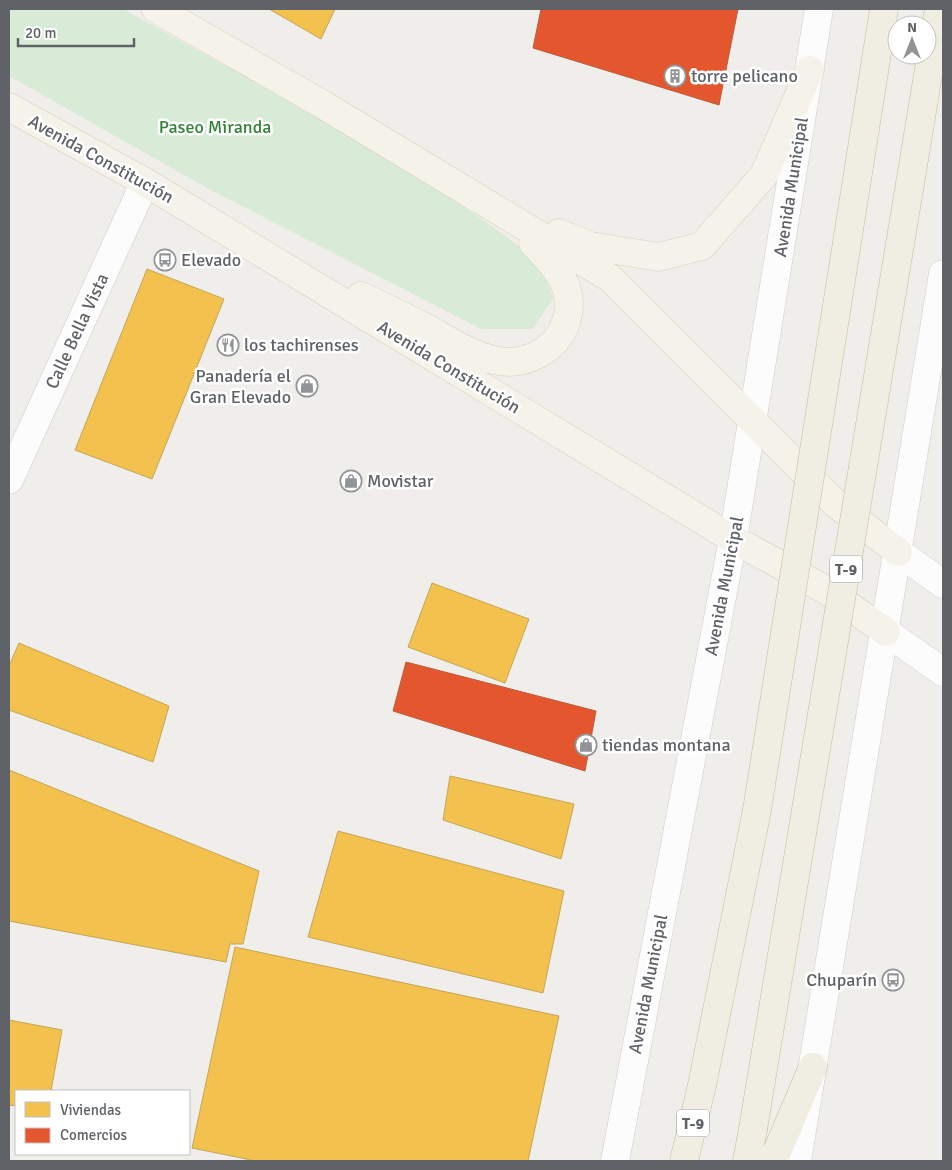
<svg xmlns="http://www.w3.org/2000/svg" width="952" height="1170" font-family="Signika,sans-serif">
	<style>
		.green { fill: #d8ebd6 }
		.homes { fill: #f2c14e; stroke: #c6a556 }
		.shops { fill: #e4572e; stroke: #bc5b3f }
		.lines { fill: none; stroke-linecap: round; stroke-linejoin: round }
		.minor-casing { stroke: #cbcccc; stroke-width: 29 }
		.major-casing { stroke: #d7ceb8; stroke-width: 29 }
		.highway-casing { stroke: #c8b996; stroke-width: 29 }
		.minor { stroke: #fdfcfc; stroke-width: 28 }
		.major { stroke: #f4f2e9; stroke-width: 28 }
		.highway { stroke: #f0ede3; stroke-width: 28 }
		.highway-bridge-casing { stroke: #c8b996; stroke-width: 29; stroke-linecap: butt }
		.highway-bridge { stroke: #f0ede3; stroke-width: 28 }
		.labels { text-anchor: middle; stroke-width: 5; stroke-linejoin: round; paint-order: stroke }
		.shield { fill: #fff; stroke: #8f9295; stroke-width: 1 }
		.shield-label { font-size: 16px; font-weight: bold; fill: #5f6368 }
		.poi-label { font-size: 18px; fill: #5f6368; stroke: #fff; text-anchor: start }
		.park-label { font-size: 18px; fill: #348238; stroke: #fff }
		.street-label { font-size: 18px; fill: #5f6368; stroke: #fff }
	</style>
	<rect width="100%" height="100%" fill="#efeeea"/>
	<path class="green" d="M 9,9 L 123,9 L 333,126 L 434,186 L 538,259 L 553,298 L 533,329 L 481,329 L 209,189 L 9,76 Z"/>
	<path class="homes" d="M 269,9 L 335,9 L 321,39 Z
		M 147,269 L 224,299 L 152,479 L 75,450 Z
		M 432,583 L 529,619 L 505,683 L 408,647 Z
		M 19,643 L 169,706 L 153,762 L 9,710 L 9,666 Z
		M 9,770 L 259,871 L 243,944 L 230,944 L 226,962 L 9,921 Z
		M 450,776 L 574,804 L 561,859 L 443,820 Z
		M 338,831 L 564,891 L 543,993 L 308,937 Z
		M 235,947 L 559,1016 L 528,1161 L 256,1161 L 192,1148 Z
		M 9,1020 L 62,1030 L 51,1091 L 16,1091 L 16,1106 L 9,1105 Z"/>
	<path class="shops" d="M 541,9 L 738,9 L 719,105 L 533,48 Z
		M 406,662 L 596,711 L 585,771 L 393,711 Z"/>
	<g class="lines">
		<g class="minor-casing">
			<path id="minor" d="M 9,480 L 145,182
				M 898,552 L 943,584
				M 886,632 L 943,672
				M 615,1161 L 733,539 L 819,9
				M 797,1161 L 943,274"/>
		</g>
		<g class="major-casing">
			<path id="major" d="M 156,9 L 322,104 L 610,278 L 836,504 L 898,552
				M 9,107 L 145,182 L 733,539 L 826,590 L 886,632
				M 559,233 L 590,246 L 659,257 L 702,246 L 764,175 L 810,70
				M 361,296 C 384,307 407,318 430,330 C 451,342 474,357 499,361 C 527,366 557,349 566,322 C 577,287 555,266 533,243"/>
		</g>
		<g class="highway-casing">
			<path id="highway" d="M 684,1161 L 702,1085
				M 747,1161 L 753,1129
				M 773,1161 L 813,1067"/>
		</g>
		<use href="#minor" class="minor"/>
		<use href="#major" class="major"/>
		<use href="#highway" class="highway"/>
		<g class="highway-bridge-casing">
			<path id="highway-bridge" d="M 702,1085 L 757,810 L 884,9
				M 753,1129 L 939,9"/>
		</g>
		<use href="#highway-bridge" class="highway-bridge"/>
	</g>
	<defs>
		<g id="building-ring" transform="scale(1.125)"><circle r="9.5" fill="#fff" stroke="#919496" stroke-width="1.5"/><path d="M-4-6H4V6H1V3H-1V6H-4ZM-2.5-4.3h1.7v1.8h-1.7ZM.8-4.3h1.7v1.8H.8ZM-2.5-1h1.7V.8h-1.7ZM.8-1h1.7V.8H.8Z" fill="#919496"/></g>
		<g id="bus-ring" transform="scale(1.125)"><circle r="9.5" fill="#fff" stroke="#919496" stroke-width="1.5"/><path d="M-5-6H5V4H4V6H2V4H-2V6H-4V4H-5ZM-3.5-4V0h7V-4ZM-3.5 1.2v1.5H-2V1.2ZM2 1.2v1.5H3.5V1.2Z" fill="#919496"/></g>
		<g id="restaurant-ring" transform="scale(1.125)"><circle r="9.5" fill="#fff" stroke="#919496" stroke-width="1.5"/><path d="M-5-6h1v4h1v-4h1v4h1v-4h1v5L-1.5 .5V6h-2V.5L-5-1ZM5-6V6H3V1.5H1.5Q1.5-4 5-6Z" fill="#919496"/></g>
		<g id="shop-ring" transform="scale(1.125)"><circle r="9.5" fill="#fff" stroke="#919496" stroke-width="1.5"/><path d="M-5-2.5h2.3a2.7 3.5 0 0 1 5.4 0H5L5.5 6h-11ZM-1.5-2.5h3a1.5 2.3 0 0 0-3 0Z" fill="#919496"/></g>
	</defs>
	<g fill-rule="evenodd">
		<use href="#building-ring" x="675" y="76"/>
		<use href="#bus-ring" x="165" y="260"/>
		<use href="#restaurant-ring" x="228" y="345"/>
		<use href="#shop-ring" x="307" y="386"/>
		<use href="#shop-ring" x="351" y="481"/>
		<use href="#shop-ring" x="586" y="745"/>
		<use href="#bus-ring" x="893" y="980"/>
	</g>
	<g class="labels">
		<g class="shield">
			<rect x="830" y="555.5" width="32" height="27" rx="4"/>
			<rect x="677" y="1109.5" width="32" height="27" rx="4"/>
		</g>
		<g class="shield-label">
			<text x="846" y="575">T-9</text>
			<text x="693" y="1129">T-9</text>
		</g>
		<g class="poi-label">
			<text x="691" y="82">torre pelicano</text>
			<text x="181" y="266">Elevado</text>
			<text x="244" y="351">los tachirenses</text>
			<text x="291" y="382" text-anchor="end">Panadería el<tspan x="291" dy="21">Gran Elevado</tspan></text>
			<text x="367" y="487">Movistar</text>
			<text x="602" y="751">tiendas montana</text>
			<text x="877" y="986" text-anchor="end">Chuparín</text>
		</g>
		<g class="park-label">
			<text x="215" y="133">Paseo Miranda</text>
		</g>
		<g class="street-label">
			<text transform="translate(101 159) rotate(29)" y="6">Avenida Constitución</text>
			<text transform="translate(791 187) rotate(-81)" y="6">Avenida Municipal</text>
			<text transform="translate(77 331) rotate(-65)" y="6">Calle Bella Vista</text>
			<text transform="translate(449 367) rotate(31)" y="6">Avenida Constitución</text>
			<text transform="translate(724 586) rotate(-79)" y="6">Avenida Municipal</text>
			<text transform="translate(648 984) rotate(-79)" y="6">Avenida Municipal</text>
		</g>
	</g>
	<rect width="952" height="1170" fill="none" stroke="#5f6368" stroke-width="20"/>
	<rect x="15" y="1090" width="175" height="65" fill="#ffffff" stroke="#bfc1c3"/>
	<rect x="25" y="1102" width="25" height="15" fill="#f2c14e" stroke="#bfc1c3"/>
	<text x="60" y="1115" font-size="15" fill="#5f6368">Viviendas</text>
	<rect x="25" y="1128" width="25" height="15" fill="#e4572e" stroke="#bfc1c3"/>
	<text x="60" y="1140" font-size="15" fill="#5f6368">Comercios</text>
	<g transform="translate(912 40)"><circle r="24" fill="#ffffff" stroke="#bfc1c3"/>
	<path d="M0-4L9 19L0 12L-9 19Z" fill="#919496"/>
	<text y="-8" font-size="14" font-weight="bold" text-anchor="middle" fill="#5f6368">N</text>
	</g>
	<path d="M18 38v8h116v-8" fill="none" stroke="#5f6368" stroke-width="2.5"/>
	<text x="25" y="38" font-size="15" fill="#5f6368" stroke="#ffffff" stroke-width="4" paint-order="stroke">20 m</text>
</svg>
